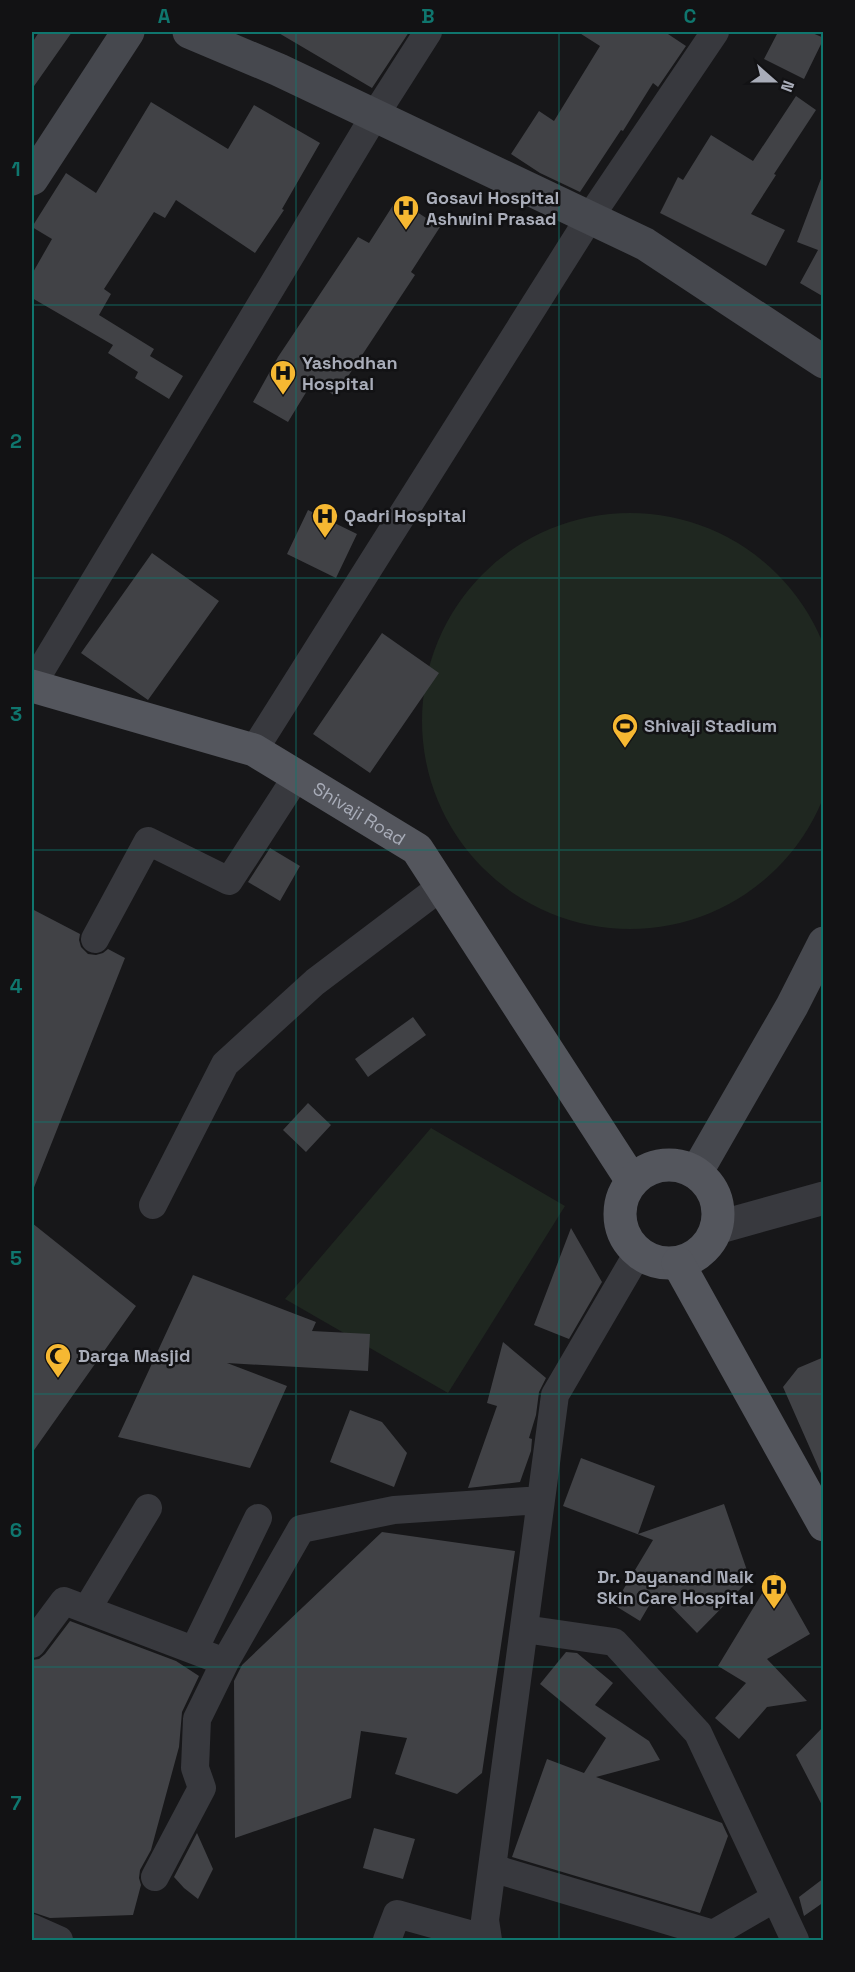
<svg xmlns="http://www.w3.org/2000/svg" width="855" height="1972" font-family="'Space Grotesk',sans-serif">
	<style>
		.green { fill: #1f2720 }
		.building { fill: #414246 }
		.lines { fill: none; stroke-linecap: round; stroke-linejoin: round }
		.minor { stroke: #38393e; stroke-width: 28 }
		.tertiary { stroke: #38393e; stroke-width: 33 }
		.secondary { stroke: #46484e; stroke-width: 33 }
		.primary { stroke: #54565d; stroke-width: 33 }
		.grid { fill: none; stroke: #0f766e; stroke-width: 1.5; stroke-opacity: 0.55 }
		.labels { text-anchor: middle; stroke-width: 5; stroke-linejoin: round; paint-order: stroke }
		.poi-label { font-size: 18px; font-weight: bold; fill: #a9adb9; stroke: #121214; text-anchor: start }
		.street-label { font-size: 18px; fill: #a9adb9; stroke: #121214 }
		.neatline { fill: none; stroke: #0f766e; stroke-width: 2 }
		.grid-label { font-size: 20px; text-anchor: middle; font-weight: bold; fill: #0f766e }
	</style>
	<rect width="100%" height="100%" fill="#171719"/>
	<path class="green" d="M422 721a208 208 0 1 1 416 0a208 208 0 1 1-416 0Z
		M 431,1128 L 565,1206 L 448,1393 L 285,1299 Z"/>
	<path class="building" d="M 39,32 L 72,32 L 32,89 L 32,43 Z
		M 277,32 L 409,32 L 372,88 Z
		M 578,32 L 665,32 L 686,46 L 658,87 L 653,83 L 623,131 L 621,130 L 580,192 L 540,173 L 511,154 L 539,111 L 554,121 L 600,46 Z
		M 778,32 L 810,32 L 824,38 L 804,79 L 764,59 Z
		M 796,96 L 816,110 L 774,174 L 776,175 L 751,214 L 785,230 L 766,266 L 660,213 L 678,177 L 683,180 L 711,135 L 753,161 Z
		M 151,102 L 228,149 L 254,105 L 320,143 L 282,209 L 284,210 L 255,253 L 176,200 L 165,218 L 154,212 L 104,289 L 111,294 L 99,315 L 154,349 L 150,356 L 183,376 L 169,399 L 135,378 L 138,372 L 108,353 L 113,345 L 32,298 L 32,274 L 52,239 L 32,227 L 66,173 L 96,193 Z
		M 822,176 L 824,176 L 824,297 L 800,283 L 818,250 L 797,242 Z
		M 397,199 L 440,227 L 411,272 L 415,275 L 335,396 L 313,381 L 288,422 L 253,402 L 278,357 L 358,237 L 369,243 Z
		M 308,510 L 357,534 L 336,578 L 287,554 Z
		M 152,553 L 219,601 L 148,700 L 81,653 Z
		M 382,633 L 439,673 L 370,773 L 313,734 Z
		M 270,848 L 300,866 L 280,901 L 248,882 Z
		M 32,909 L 80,934 L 79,940 L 81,947 L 88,954 L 96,955 L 103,953 L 108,949 L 125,958 L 33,1190 Z
		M 413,1017 L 426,1035 L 368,1077 L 355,1059 Z
		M 308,1103 L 331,1125 L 306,1152 L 283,1130 Z
		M 32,1223 L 136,1306 L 32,1453 Z
		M 571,1228 L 602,1282 L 569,1339 L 534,1325 Z
		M 193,1275 L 316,1322 L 312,1331 L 370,1334 L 368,1371 L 227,1363 L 287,1386 L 250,1468 L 118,1437 Z
		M 503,1342 L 546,1378 L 539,1392 L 536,1415 L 529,1438 L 532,1439 L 531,1451 L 520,1482 L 468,1488 L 497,1406 L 487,1403 Z
		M 824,1357 L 824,1480 L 783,1387 L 798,1368 Z
		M 350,1410 L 382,1422 L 407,1453 L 394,1487 L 330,1462 Z
		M 581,1458 L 655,1486 L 638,1534 L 724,1504 L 750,1579 L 697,1633 L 657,1592 L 640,1621 L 614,1605 L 653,1540 L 563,1506 Z
		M 382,1532 L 515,1551 L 482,1773 L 457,1794 L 395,1774 L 407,1738 L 361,1731 L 351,1798 L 235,1838 L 234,1681 L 242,1665 Z
		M 775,1572 L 810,1634 L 767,1659 L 807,1701 L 767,1707 L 739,1739 L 715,1718 L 746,1683 L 718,1666 Z
		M 70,1621 L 176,1661 L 199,1676 L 182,1712 L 179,1747 L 151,1850 L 140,1870 L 139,1878 L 141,1885 L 133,1915 L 50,1918 L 32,1912 L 32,1660 L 39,1659 L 45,1654 Z
		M 566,1652 L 577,1653 L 613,1683 L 595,1705 L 649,1741 L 660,1760 L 596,1777 L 722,1823 L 728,1836 L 700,1913 L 512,1857 L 547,1759 L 584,1773 L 606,1738 L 540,1684 Z
		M 824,1726 L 824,1809 L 796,1755 Z
		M 374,1828 L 415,1839 L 403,1879 L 363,1868 Z
		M 197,1833 L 213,1869 L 198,1899 L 184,1888 L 174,1877 Z
		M 824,1878 L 824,1902 L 804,1916 L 799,1897 Z"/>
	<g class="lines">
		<path class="minor" d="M 32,685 L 375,115 L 428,32
			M 254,750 L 590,217 L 715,32
			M 95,939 L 148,841 L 229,881 L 297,776
			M 153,1205 L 225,1064 L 315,982 L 442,886
			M 87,1609 L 148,1508
			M 524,1629 L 614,1642 L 698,1733 L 795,1940
			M 32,1644 L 64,1601 L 225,1662 L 301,1529 L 394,1510 L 541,1500
			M 194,1650 L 258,1518
			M 492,1868 L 713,1934 L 775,1898
			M 155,1877 L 202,1788 L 195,1768 L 197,1719 L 225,1662
			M 32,1928 L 59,1940
			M 387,1940 L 397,1914 L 487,1939
			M 488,1940 L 485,1920 L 555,1395 L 638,1253"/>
		<path class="tertiary" d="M 716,1228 L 824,1198"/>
		<path class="secondary" d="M 189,32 L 279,70 L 645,244 L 824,362
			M 32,179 L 128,32
			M 696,1173 L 792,1006 L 824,943"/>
		<g class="primary">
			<path id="s1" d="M 32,686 L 254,750 L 417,849 L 632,1181"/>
			<circle cx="669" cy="1214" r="49"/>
			<path d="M 678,1263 L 824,1525"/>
		</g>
	</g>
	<path class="grid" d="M 296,32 L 296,1940M 559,32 L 559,1940M 32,305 L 824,305M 32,578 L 824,578M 32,850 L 824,850M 32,1122 L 824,1122M 32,1394 L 824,1394M 32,1667 L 824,1667"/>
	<defs>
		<g id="hospital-pin" transform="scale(1.35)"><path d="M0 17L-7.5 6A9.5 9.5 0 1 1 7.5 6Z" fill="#f6b832" stroke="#121214"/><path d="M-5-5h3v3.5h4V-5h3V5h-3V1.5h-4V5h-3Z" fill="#111"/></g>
		<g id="stadium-pin" transform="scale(1.35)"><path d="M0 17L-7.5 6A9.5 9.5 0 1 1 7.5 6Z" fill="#f6b832" stroke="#121214"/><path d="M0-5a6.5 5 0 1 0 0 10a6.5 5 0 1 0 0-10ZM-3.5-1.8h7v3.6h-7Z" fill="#111"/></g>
		<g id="mosque-pin" transform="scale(1.35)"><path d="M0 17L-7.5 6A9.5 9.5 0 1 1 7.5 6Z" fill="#f6b832" stroke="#121214"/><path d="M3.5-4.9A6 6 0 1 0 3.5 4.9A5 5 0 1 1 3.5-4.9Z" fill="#111"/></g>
	</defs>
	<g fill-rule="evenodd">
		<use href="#hospital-pin" x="406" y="208"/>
		<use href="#hospital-pin" x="283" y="373"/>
		<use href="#hospital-pin" x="325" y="516"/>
		<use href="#stadium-pin" x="625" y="726"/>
		<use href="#mosque-pin" x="58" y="1356"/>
		<use href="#hospital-pin" x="774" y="1587"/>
	</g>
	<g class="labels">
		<g class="poi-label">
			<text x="426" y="204">Gosavi Hospital<tspan x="426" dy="21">Ashwini Prasad</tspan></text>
			<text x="302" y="369">Yashodhan<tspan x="302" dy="21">Hospital</tspan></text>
			<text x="344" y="522">Qadri Hospital</text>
			<text x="644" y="732">Shivaji Stadium</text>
			<text x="78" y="1362">Darga Masjid</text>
			<text x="754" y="1583" text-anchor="end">Dr. Dayanand Naik<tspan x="754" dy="21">Skin Care Hospital</tspan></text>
		</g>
		<g class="street-label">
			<text dy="6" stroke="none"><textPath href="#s1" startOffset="354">Shivaji Road</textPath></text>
		</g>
	</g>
	<rect width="855" height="1972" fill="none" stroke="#121214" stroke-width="66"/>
	<g transform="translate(774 81) rotate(111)" stroke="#121214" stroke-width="4.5" paint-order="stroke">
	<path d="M0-4.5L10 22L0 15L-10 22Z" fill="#a9adb9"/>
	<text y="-9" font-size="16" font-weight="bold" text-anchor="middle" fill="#a9adb9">N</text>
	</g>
	<rect x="33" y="33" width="789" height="1906" class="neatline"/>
	<g class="grid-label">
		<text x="164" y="23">A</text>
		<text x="428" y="23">B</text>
		<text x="690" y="23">C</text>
		<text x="16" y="176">1</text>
		<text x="16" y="448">2</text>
		<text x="16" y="721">3</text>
		<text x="16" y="993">4</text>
		<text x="16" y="1265">5</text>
		<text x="16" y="1537">6</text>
		<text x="16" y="1810">7</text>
	</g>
</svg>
